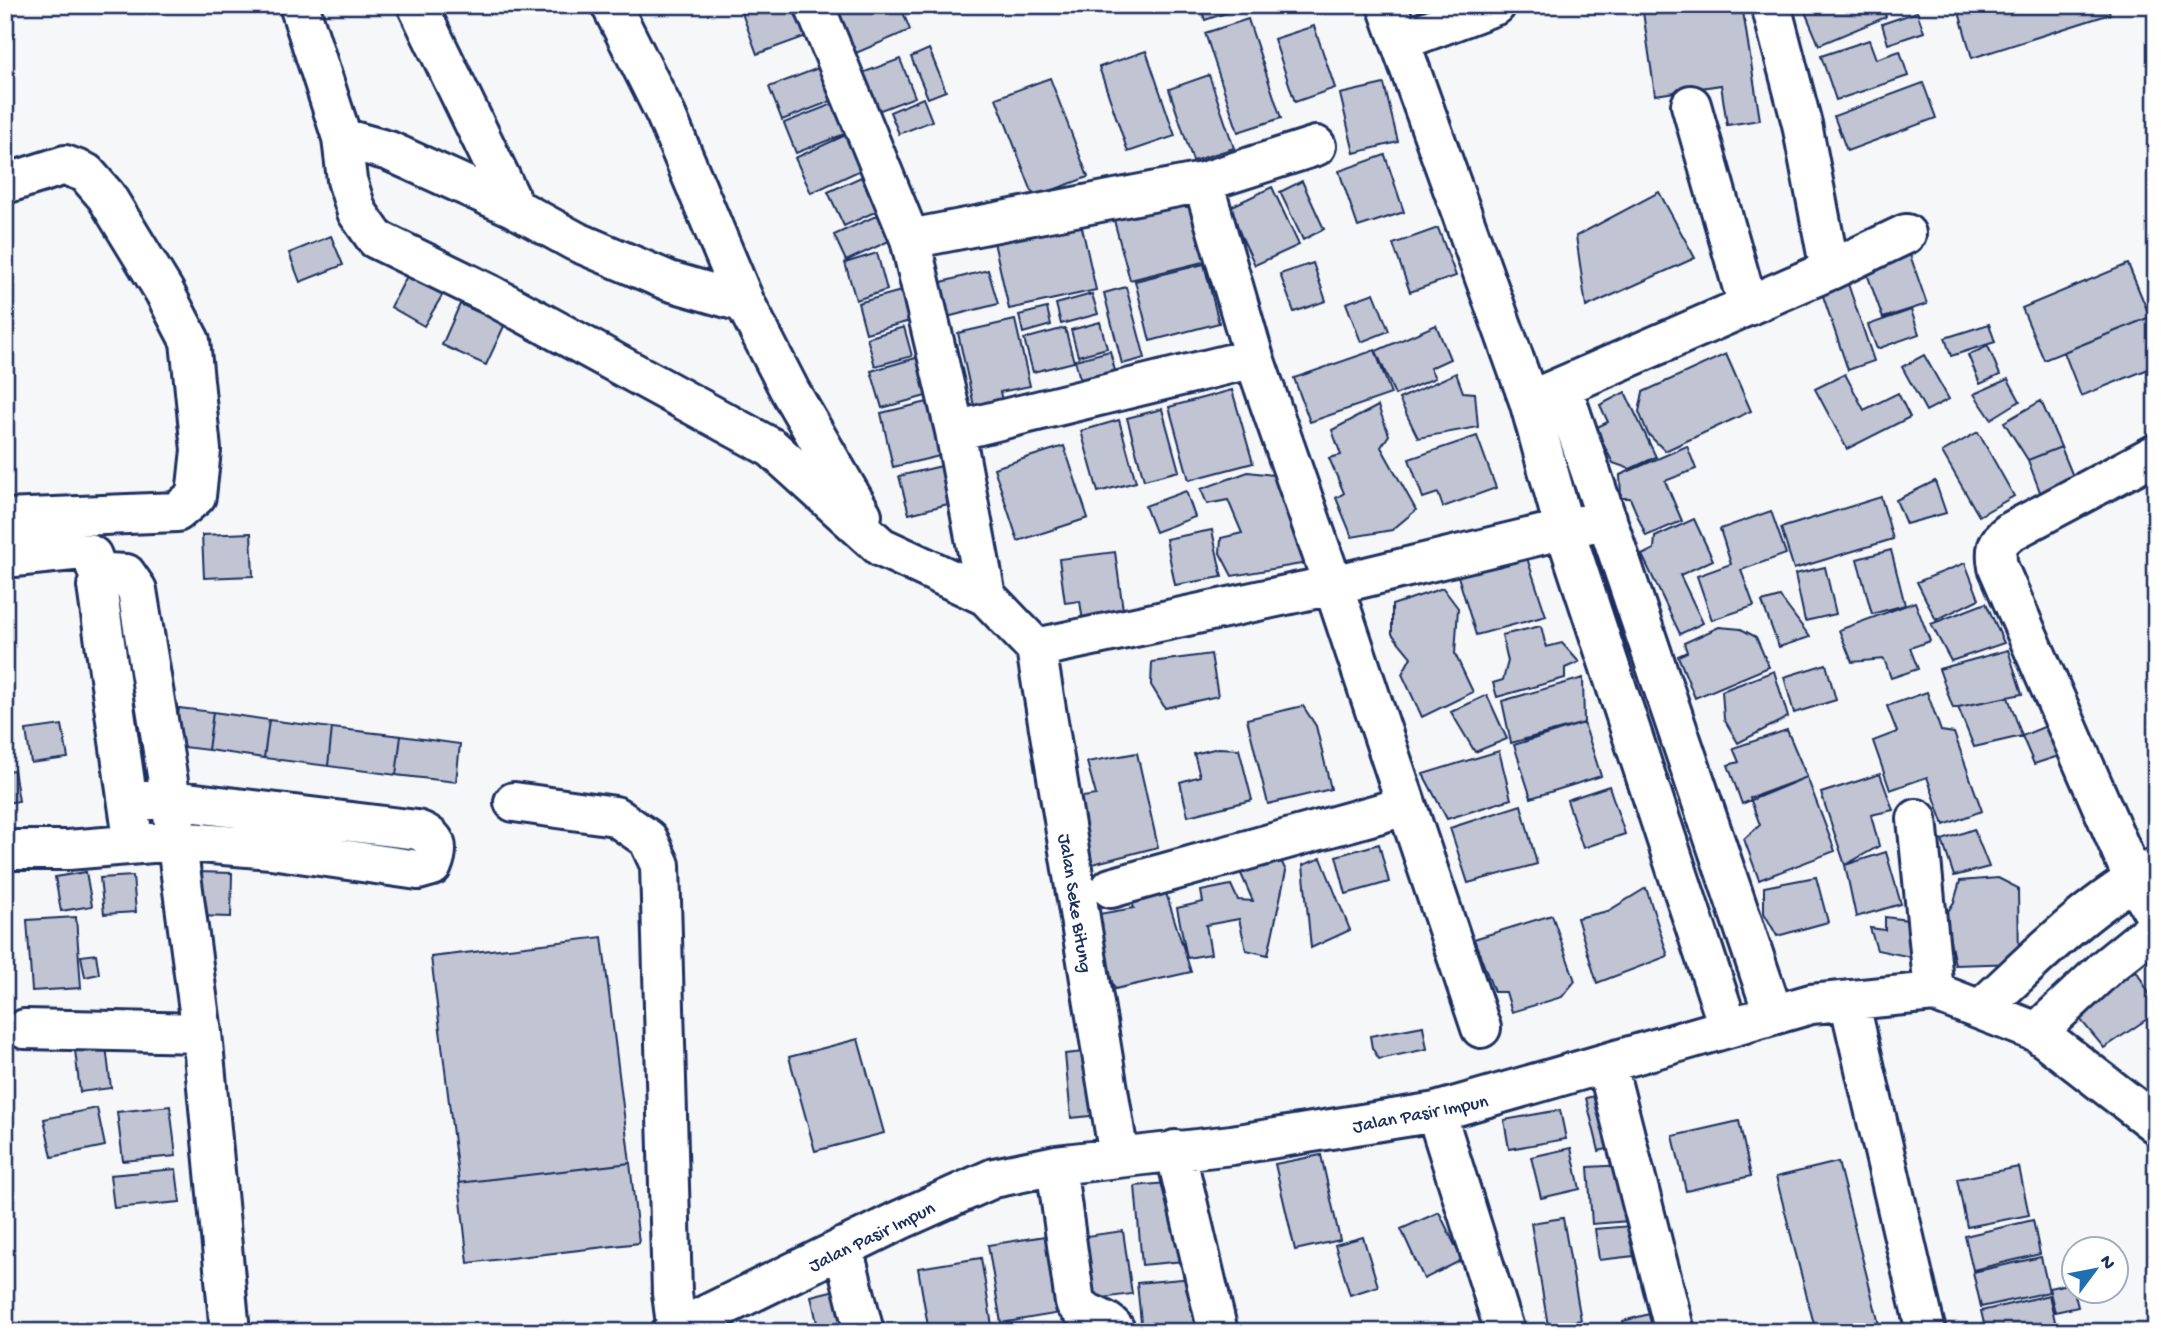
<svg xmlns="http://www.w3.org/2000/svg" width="2161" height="1337" font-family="'Gochi Hand',sans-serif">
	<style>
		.building { fill: #c0c4d3; stroke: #1b2f5e; stroke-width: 2 }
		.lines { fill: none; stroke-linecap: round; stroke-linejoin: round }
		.minor-casing { stroke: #1b2f5e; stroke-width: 44 }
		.minor { stroke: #fff; stroke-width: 38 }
		.labels { text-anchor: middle; stroke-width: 5; stroke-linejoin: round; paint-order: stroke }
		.street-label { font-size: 19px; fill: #1b2f5e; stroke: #fff }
	</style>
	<rect width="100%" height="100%" fill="#f6f7f9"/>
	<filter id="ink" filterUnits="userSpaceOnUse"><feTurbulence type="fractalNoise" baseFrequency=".0143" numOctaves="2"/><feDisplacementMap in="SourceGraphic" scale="14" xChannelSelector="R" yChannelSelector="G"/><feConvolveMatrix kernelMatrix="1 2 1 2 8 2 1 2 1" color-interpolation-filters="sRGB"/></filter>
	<g filter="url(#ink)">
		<path class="building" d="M 739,5 L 805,5 L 815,33 L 757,54 Z
			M 846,5 L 900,5 L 910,30 L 849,56 L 830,12 Z
			M 1200,5 L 1250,5 L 1205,20 Z
			M 1420,5 L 1453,5 L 1422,13 Z
			M 1642,5 L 1742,5 L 1760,120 L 1727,125 L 1721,85 L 1655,95 Z
			M 1807,5 L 1882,5 L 1886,17 L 1819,45 L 1803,7 Z
			M 1957,5 L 2107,5 L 2110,14 L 1972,58 Z
			M 1917,12 L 1924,32 L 1888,44 L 1882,24 Z
			M 1248,19 L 1281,118 L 1238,132 L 1205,33 Z
			M 1314,26 L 1335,88 L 1295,102 L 1274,39 Z
			M 1869,40 L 1876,59 L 1900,51 L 1908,76 L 1836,100 L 1821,56 Z
			M 929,49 L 946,91 L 928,98 L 911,57 Z
			M 2156,50 L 2156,67 L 2149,54 Z
			M 1146,51 L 1175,136 L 1128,152 L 1099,67 Z
			M 900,59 L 915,97 L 878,111 L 862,73 Z
			M 821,67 L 834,100 L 782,120 L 769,87 Z
			M 1209,75 L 1234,148 L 1193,161 L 1169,89 Z
			M 1050,78 L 1088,177 L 1034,197 L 996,98 Z
			M 1923,83 L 1936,118 L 1847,151 L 1834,116 Z
			M 1384,84 L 1398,142 L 1354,153 L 1340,94 Z
			M 923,98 L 932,121 L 899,134 L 890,112 Z
			M 835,103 L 847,133 L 796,153 L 784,123 Z
			M 848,134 L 863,169 L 811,193 L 795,158 Z
			M 1385,155 L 1404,212 L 1358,227 L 1339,171 Z
			M 861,177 L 877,211 L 844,226 L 828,192 Z
			M 1302,181 L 1324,229 L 1303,240 L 1280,192 Z
			M 1272,187 L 1299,245 L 1255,265 L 1228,208 Z
			M 1189,189 L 1207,261 L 1130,280 L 1111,209 Z
			M 1659,192 L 1695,258 L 1586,307 L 1576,236 Z
			M 878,215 L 889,241 L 846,261 L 834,235 Z
			M 1081,223 L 1096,290 L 1009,309 L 994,242 Z
			M 1438,228 L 1456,276 L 1410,292 L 1393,244 Z
			M 331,236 L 343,265 L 300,282 L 289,253 Z
			M 1909,252 L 1927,304 L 1883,318 L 1865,268 Z
			M 877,253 L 887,290 L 856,300 L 845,263 Z
			M 1313,263 L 1326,301 L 1294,312 L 1280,274 Z
			M 1204,264 L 1219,323 L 1150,341 L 1135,281 Z
			M 2128,264 L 2150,317 L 2044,360 L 2022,308 Z
			M 988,270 L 998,304 L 947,317 L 938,283 Z
			M 408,274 L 443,294 L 424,326 L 391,307 Z
			M 1847,281 L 1874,361 L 1848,370 L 1821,290 Z
			M 1126,287 L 1145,358 L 1122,364 L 1104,293 Z
			M 901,291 L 910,321 L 866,333 L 858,303 Z
			M 1374,293 L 1389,331 L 1361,342 L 1346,303 Z
			M 1092,294 L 1098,314 L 1061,324 L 1056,304 Z
			M 460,304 L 505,324 L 486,365 L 442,345 Z
			M 1047,308 L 1051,325 L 1023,333 L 1019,315 Z
			M 1911,310 L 1919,334 L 1877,349 L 1868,325 Z
			M 2150,317 L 2156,330 L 2156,366 L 2081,396 L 2064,352 Z
			M 1015,320 L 1030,386 L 1000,392 L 1004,409 L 976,415 L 958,333 Z
			M 1100,322 L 1107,348 L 1078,356 L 1071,330 Z
			M 1989,324 L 1995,342 L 1951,356 L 1945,338 Z
			M 1436,325 L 1450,359 L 1430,368 L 1435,378 L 1395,395 L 1376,351 Z
			M 904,327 L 912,356 L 875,366 L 867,338 Z
			M 1065,328 L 1074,362 L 1033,372 L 1024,339 Z
			M 1988,346 L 2000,375 L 1980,384 L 1968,355 Z
			M 1375,350 L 1391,394 L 1310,422 L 1294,378 Z
			M 1110,351 L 1115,371 L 1080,379 L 1075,360 Z
			M 933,353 L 944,391 L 882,408 L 871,371 Z
			M 1726,354 L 1751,411 L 1665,451 L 1648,434 L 1639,412 L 1643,392 Z
			M 1924,355 L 1949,399 L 1926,411 L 1902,367 Z
			M 1456,373 L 1463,392 L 1475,393 L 1478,427 L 1418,438 L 1399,399 Z
			M 1845,374 L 1864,410 L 1898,393 L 1910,417 L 1847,449 L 1815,389 Z
			M 2008,379 L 2020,401 L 1991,419 L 1974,394 Z
			M 1232,390 L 1253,463 L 1189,480 L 1169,407 Z
			M 1625,392 L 1656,457 L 1630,469 L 1613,463 L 1595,428 L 1608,422 L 1600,405 Z
			M 936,400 L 948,454 L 893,467 L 881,413 Z
			M 2041,401 L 2061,447 L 2028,460 L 2004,422 Z
			M 1378,406 L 1389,435 L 1381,447 L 1416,510 L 1392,530 L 1352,537 L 1336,498 L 1344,493 L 1329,458 L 1341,455 L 1332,430 Z
			M 1162,409 L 1179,471 L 1144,480 L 1127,418 Z
			M 1119,420 L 1136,482 L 1098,492 L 1081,431 Z
			M 1978,432 L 2014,496 L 1979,516 L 1942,452 Z
			M 1477,436 L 1496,488 L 1443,507 L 1438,493 L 1423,498 L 1409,459 Z
			M 1064,446 L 1088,518 L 1018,541 L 994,468 Z
			M 1687,446 L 1696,469 L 1665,481 L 1682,521 L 1646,536 L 1630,498 L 1621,498 L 1620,475 Z
			M 2061,447 L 2079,491 L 2045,505 L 2028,460 Z
			M 950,464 L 960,501 L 909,514 L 899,476 Z
			M 1248,472 L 1282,476 L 1307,563 L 1232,576 L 1220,553 L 1221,538 L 1242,533 L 1228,500 L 1207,504 L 1201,489 Z
			M 1935,481 L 1946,513 L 1906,524 L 1896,500 Z
			M 1186,491 L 1195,517 L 1155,532 L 1145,506 Z
			M 1881,497 L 1893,539 L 1794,569 L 1781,528 Z
			M 1771,511 L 1786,554 L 1741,570 L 1754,606 L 1712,620 L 1697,576 L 1731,564 L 1720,529 Z
			M 1694,519 L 1713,560 L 1680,575 L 1703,623 L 1680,634 L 1642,555 L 1654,549 L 1655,537 Z
			M 1212,530 L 1222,577 L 1175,585 L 1166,539 Z
			M 2156,532 L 2156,552 L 2149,534 Z
			M 251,533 L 253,576 L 204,578 L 202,535 Z
			M 1891,550 L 1905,605 L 1872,614 L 1857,559 Z
			M 1115,552 L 1124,617 L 1083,622 L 1080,601 L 1065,603 L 1059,559 Z
			M 1527,558 L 1546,616 L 1476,635 L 1458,576 Z
			M 1965,563 L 1979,599 L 1936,620 L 1917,582 Z
			M 1825,567 L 1836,614 L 1805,621 L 1795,574 Z
			M 1443,588 L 1458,608 L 1455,654 L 1473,692 L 1422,717 L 1402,674 L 1411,657 L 1392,634 L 1392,605 Z
			M 1780,597 L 1810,637 L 1779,647 L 1762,602 Z
			M 1915,602 L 1930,641 L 1910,648 L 1918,669 L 1891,678 L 1884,659 L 1852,662 L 1839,630 Z
			M 1986,603 L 2004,643 L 1951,661 L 1931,624 Z
			M 1541,626 L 1546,647 L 1562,643 L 1579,662 L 1565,668 L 1565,678 L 1497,697 L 1493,683 L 1503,680 L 1508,661 L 1502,635 Z
			M 1719,627 L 1741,629 L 1756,637 L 1769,667 L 1695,698 L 1678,656 L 1687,652 L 1684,643 Z
			M 2008,650 L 2022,694 L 1953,708 L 1939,669 Z
			M 1211,654 L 1218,696 L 1165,708 L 1151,685 L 1152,662 Z
			M 1826,664 L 1836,700 L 1794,713 L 1784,677 Z
			M 1774,671 L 1788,717 L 1738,743 L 1724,719 L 1722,691 Z
			M 1583,678 L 1584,723 L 1511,743 L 1502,701 Z
			M 1927,692 L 1941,731 L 1954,733 L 1982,811 L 1944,825 L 1927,777 L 1890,790 L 1873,741 L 1897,732 L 1887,706 Z
			M 1487,695 L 1507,739 L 1475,752 L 1451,712 Z
			M 2008,697 L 2022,736 L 1974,747 L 1958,707 Z
			M 1303,706 L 1316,726 L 1331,789 L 1268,804 L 1247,719 Z
			M 179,708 L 213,712 L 208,750 L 174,746 Z
			M 213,712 L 269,720 L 264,758 L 208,750 Z
			M 269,720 L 332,728 L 328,766 L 264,758 Z
			M 2056,722 L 2068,753 L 2034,764 L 2022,736 Z
			M 1584,723 L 1601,776 L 1531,798 L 1514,745 Z
			M 62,725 L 68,758 L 31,763 L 26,730 Z
			M 332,728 L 401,736 L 396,775 L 328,766 Z
			M 1787,730 L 1807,777 L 1742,804 L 1728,765 L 1739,762 L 1733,748 Z
			M 401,736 L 460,744 L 456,782 L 396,775 Z
			M 1218,748 L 1239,749 L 1252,800 L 1188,816 L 1180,782 L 1200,776 L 1194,754 Z
			M 1499,751 L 1511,799 L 1447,819 L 1423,774 Z
			M 1137,753 L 1158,847 L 1085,866 L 1076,798 L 1096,795 L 1087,762 Z
			M 14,770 L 19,801 L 5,803 L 5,771 Z
			M 1880,774 L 1893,810 L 1871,815 L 1879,846 L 1845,865 L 1821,793 Z
			M 1807,777 L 1835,851 L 1759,880 L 1744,839 L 1760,825 L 1750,798 Z
			M 1609,786 L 1625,834 L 1583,848 L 1567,800 Z
			M 1521,805 L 1537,864 L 1468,883 L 1450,828 Z
			M 1974,829 L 1989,867 L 1954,876 L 1942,840 Z
			M 1379,844 L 1389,882 L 1346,894 L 1336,856 Z
			M 1276,850 L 1286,871 L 1268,955 L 1246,950 L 1239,919 L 1206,925 L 1211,954 L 1187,958 L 1177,908 L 1203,902 L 1201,891 L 1231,885 L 1238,900 L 1253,901 L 1238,867 Z
			M 1886,852 L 1901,904 L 1856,917 L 1845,865 Z
			M 1321,858 L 1350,930 L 1311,948 L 1303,865 Z
			M 86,872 L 92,906 L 61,911 L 55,877 Z
			M 197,872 L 232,873 L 231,917 L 196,916 Z
			M 133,876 L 136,912 L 104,914 L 100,878 Z
			M 1816,877 L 1828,922 L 1777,936 L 1764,913 L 1764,887 Z
			M 1998,878 L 2018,888 L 2019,963 L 1955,965 L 1945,916 L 1954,902 L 1960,881 Z
			M 1646,888 L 1668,956 L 1597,983 L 1577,918 L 1608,911 Z
			M 1166,893 L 1191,972 L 1115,989 L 1096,945 L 1093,915 L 1134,908 L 1131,899 Z
			M 1552,915 L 1575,981 L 1562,997 L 1512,1012 L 1506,992 L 1494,992 L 1474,939 Z
			M 76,917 L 81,988 L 32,991 L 27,920 Z
			M 1885,917 L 1908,920 L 1916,958 L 1877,950 L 1870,928 L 1885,930 Z
			M 602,937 L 630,1163 L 459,1183 L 431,957 Z
			M 96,954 L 99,974 L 85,977 L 81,956 Z
			M 2136,970 L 2156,1006 L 2156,1013 L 2104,1048 L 2070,1007 L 2092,987 Z
			M 1423,1026 L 1427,1049 L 1379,1059 L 1372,1048 L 1370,1036 Z
			M 858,1039 L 884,1133 L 815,1151 L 789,1057 Z
			M 106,1046 L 111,1088 L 80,1092 L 75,1050 Z
			M 1094,1051 L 1100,1115 L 1071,1118 L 1065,1054 Z
			M 1610,1092 L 1622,1145 L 1599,1151 L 1586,1098 Z
			M 170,1106 L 176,1156 L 123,1161 L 117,1112 Z
			M 97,1108 L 105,1146 L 52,1157 L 44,1119 Z
			M 1560,1110 L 1566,1139 L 1509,1149 L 1504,1120 Z
			M 1739,1121 L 1751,1176 L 1686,1191 L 1673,1136 Z
			M 1571,1148 L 1580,1189 L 1541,1198 L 1531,1157 Z
			M 1321,1155 L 1340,1240 L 1295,1250 L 1275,1164 Z
			M 1838,1162 L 1881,1332 L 1816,1332 L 1776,1177 Z
			M 630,1163 L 639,1243 L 468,1263 L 459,1183 Z
			M 1625,1165 L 1629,1221 L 1592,1224 L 1588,1167 Z
			M 2019,1167 L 2029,1215 L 1967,1227 L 1957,1179 Z
			M 176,1169 L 180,1202 L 114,1208 L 110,1175 Z
			M 1177,1182 L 1184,1261 L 1142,1265 L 1135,1186 Z
			M 1439,1212 L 1462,1260 L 1424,1279 L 1401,1229 Z
			M 1563,1218 L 1581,1320 L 1548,1326 L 1531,1223 Z
			M 2033,1220 L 2040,1254 L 1973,1270 L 1965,1236 Z
			M 1631,1226 L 1634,1256 L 1599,1260 L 1595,1229 Z
			M 1123,1231 L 1132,1294 L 1095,1299 L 1086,1236 Z
			M 1052,1235 L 1066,1312 L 1001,1323 L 988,1245 Z
			M 1363,1237 L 1378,1286 L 1350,1295 L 1335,1245 Z
			M 2041,1257 L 2049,1292 L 1981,1307 L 1973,1272 Z
			M 981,1258 L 993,1332 L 929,1332 L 918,1268 Z
			M 1193,1278 L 1198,1332 L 1142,1332 L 1137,1283 Z
			M 2072,1283 L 2078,1307 L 2055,1312 L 2049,1288 Z
			M 847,1287 L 857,1332 L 819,1332 L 811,1296 Z
			M 2049,1295 L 2057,1330 L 1986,1332 L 1981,1311 Z
			M 1653,1313 L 1658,1332 L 1626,1332 L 1623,1321 Z
			M 778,1328 L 778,1332 L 743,1332 Z"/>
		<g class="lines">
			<g class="minor-casing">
				<path id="minor" d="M 299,5 L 342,138 L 347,180 L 357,212 L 376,239 L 489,294 L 772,448 L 881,547 L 986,596 L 1036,648
					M 417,5 L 515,208 L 575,241 L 669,281 L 745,303
					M 611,5 L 666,115 L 745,303 L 790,391 L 862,515
					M 814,5 L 910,239 L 955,431 L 986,596
					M 1387,5 L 1529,401 L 1565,531 L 1728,1026
					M 1771,5 L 1802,124 L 1830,270
					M 1400,41 L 1496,5
					M 1691,105 L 1748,306
					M 342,138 L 389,151 L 515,208
					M 5,184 L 65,165 L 86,173 L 106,196 L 164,291 L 190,341 L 201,450 L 196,496 L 177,512 L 5,519
					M 910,239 L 1203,182 L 1316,146
					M 1562,387 L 1773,1013
					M 1540,396 L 1830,270 L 1906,234
					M 955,431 L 1254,358
					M 2156,454 L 2010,532 C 1996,542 1995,551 1998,567 L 2134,880 L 2156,916
					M 5,558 L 82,550 L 92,556 L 100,579 L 97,586 L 131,825
					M 100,579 L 107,573 L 126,574 L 137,590 L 171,800 L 202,1033 L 230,1332
					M 1036,648 L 1333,585 L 1254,358 L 1203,182
					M 1036,648 L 1119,1157
					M 514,802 L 615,816 L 648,839 L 660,865 L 672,1293 L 677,1332
					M 1917,819 L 1934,992
					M 5,850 L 68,850 L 176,841 L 271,849 L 418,870 L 432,866 C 440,847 437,837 417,830 L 171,800 L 128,800
					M 1111,888 L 1406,806
					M 1849,1000 L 1926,1332
					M 1981,1009 C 2035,959 2089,903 2155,868
					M 1481,1028 L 1333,585 L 1607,519
					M 25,1029 L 202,1033
					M 2037,1032 L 2109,965 L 2156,927
					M 1607,1065 L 1675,1332
					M 1436,1112 L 1505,1332
					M 1175,1150 L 1218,1332
					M 1056,1165 L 1075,1303 C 1086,1317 1109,1317 1116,1332
					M 843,1247 L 864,1332
					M 671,1332 L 900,1220 L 994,1178 L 1056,1165 L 1232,1145 L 1436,1112 L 1811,1004 L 1934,992 L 2037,1032 L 2156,1124"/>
			</g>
			<use href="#minor" class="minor"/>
		</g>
	</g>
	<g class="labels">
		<g class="street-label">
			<text transform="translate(1077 903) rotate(81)" y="7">Jalan Seke Bitung</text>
			<text transform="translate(1420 1112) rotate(-11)" y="7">Jalan Pasir Impun</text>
			<text transform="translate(871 1235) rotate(-26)" y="7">Jalan Pasir Impun</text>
		</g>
	</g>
	<rect width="2161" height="1337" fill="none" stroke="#fff" stroke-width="28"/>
	<rect x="14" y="14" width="2133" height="1309" fill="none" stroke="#1b2f5e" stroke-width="2.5" filter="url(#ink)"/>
	<g transform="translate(2095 1270) rotate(58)"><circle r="33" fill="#ffffff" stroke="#a4acbf" stroke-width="2"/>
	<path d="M0-5L12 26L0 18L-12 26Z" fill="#1f6fb2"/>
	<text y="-10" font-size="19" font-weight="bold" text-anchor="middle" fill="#1b2f5e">N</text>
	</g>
</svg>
